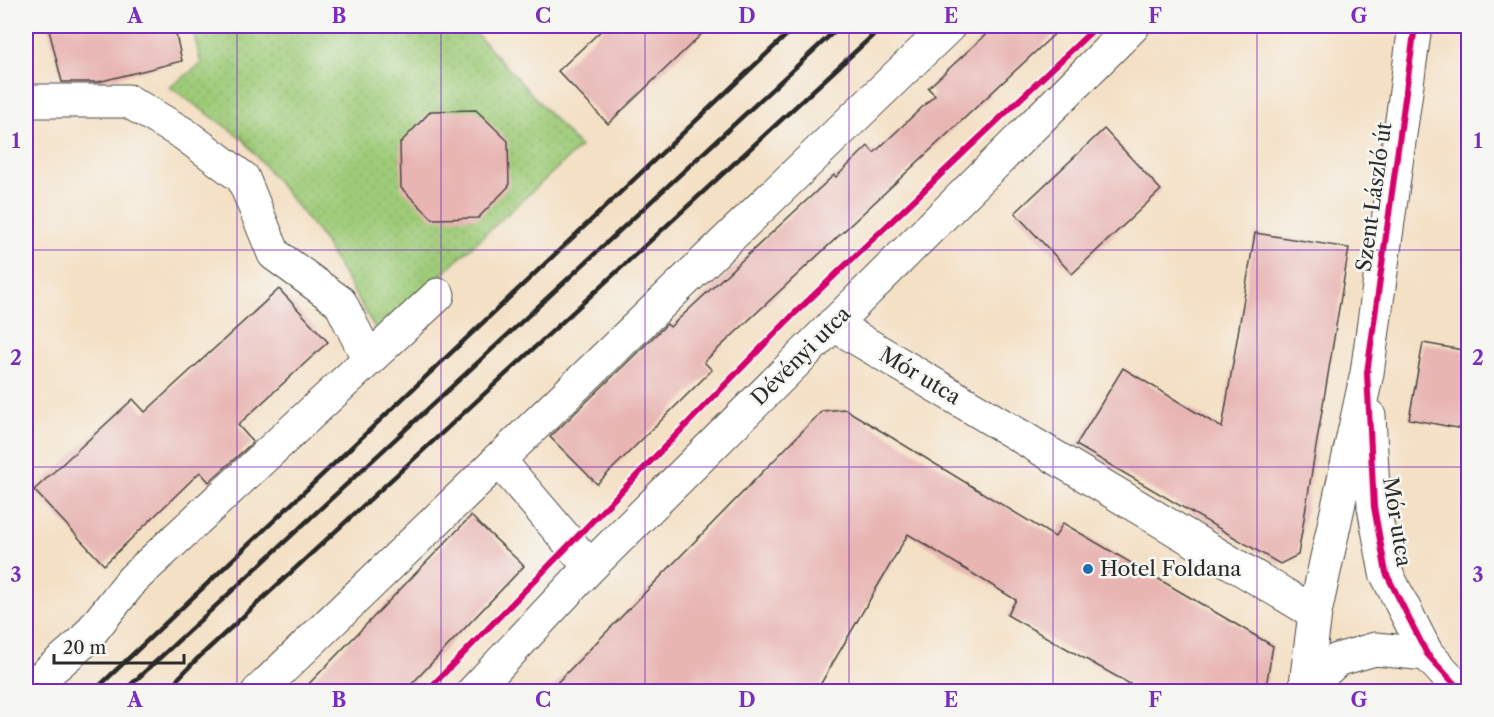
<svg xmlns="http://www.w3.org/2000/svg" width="1494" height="717" font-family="'Libre Caslon Text',serif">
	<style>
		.grass { fill: url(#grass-dots); stroke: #647b52; stroke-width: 1.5 }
		.building { fill: #e8b5b3 }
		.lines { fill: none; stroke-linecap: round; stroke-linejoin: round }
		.minor-casing { stroke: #494642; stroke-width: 35 }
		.minor { stroke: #fff; stroke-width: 33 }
		.rail { stroke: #2b2b2b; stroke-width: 4.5 }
		.cycleway-casing { stroke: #f6f6f2; stroke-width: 10 }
		.cycleway { stroke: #d6006c; stroke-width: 6 }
		.grid { fill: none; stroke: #7b2cbf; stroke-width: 1.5; stroke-opacity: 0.55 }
		.poi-dot { fill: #1f6fb2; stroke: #f6f6f2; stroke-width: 2 }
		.labels { text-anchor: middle; stroke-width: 5; stroke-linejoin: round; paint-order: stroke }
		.street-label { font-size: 21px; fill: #2b2b2b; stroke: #f6f6f2 }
		.poi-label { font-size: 21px; fill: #2b2b2b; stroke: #f6f6f2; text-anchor: start }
		.neatline { fill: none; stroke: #7b2cbf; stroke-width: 2 }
		.grid-label { font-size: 20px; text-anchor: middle; font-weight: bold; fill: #7b2cbf }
	</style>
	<defs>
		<pattern id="grass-dots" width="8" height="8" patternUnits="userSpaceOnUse" patternTransform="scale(1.5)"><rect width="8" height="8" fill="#9ecb78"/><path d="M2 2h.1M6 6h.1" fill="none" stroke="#88ae68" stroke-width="1.8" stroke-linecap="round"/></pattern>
	</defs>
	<rect width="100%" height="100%" fill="#f6f6f2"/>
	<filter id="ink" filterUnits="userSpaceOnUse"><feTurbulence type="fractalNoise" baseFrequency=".0167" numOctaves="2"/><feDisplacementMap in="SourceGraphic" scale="12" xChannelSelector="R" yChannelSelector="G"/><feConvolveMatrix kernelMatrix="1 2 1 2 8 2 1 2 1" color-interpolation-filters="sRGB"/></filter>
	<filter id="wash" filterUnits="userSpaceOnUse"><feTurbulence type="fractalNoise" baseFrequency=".008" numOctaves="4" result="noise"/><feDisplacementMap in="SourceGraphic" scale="24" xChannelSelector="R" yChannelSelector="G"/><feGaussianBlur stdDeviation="1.35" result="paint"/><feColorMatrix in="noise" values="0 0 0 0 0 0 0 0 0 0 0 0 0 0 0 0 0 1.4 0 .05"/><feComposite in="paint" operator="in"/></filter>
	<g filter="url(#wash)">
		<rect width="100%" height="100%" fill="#f4e0c5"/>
		<path class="grass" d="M 192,26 L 469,26 L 580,147 L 378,333 L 320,235 L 243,139 L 170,87 L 201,64 Z"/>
		<g id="blocks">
			<path class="building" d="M 48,26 L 174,26 L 182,61 L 98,82 L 62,82 Z
				M 606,26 L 710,26 L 608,124 L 558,71 Z
				M 995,26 L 1063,26 L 704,362 L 712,370 L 597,484 L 550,437 L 667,324 L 670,327 L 834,175 L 836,177 L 868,146 L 874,153 L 935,95 L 928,88 Z
				M 476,110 L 508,141 L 509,186 L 478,218 L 433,219 L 401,188 L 400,143 L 431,111 Z
				M 1104,129 L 1161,190 L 1072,274 L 1015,213 Z
				M 1255,233 L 1349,248 L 1298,555 L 1280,564 L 1076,445 L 1123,368 L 1222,428 Z
				M 279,289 L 328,342 L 238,425 L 253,442 L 209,482 L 200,472 L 104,565 L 34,490 L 133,399 L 145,412 Z
				M 1423,343 L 1468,351 L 1468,430 L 1409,419 Z
				M 845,409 L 1055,537 L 1063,523 L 1273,646 L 1265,692 L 1144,692 L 1007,615 L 1016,600 L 908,534 L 816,692 L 548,692 L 822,411 Z
				M 471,516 L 524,566 L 404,692 L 301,692 Z"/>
		</g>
	</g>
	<g filter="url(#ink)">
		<use href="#blocks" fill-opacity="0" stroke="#494642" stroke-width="1.5"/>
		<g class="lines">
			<g class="minor-casing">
				<path id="minor" d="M 26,101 L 128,101 L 184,134 L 243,178 L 274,254 L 340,302 L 369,360
					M 833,324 L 1315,613
					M 1369,416 L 1374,507 L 1386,573 L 1427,654 L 1462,692
					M 498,459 L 590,567
					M 1305,690 L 1337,660 L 1375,649 L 1427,654
					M 26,691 L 83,642 L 133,579 L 438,295
					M 258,692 L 949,26
					M 473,692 L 590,567 L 1133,26
					M 1305,692 L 1315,613 L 1367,373 L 1415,26"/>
			</g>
			<use href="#minor" class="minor"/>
			<path class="rail" d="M 93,692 L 796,26
				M 123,692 L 840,26
				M 165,692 L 196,660 L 883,26"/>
			<g class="cycleway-casing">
				<path id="cycleway" d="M 1415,26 L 1367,373 L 1374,507 L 1386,573 L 1427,654 L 1462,692
					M 426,692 L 794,314 L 1097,26"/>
			</g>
			<use href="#cycleway" class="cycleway"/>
		</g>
	</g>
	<path class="grid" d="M 237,26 L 237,692M 441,26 L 441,692M 645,26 L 645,692M 849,26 L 849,692M 1053,26 L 1053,692M 1257,26 L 1257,692M 26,250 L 1468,250M 26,467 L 1468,467"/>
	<circle class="poi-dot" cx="1088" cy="569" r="6"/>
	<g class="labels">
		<g class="street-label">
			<text transform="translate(1374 197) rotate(-82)" y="7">Szent László út</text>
			<text transform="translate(801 356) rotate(-45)" y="7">Dévényi utca</text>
			<text transform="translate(920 376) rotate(31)" y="7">Mór utca</text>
			<text transform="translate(1397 522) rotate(81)" y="7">Mór utca</text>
		</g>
		<g class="poi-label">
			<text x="1100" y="576">Hotel Foldana</text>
		</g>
	</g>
	<rect width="1494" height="717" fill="none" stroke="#f6f6f2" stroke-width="66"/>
	<path d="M54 654v9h130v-9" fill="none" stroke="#2b2b2b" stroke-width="3"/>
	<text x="63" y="654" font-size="18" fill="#2b2b2b" stroke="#f6f6f2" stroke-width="4.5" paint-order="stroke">20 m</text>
	<rect x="33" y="33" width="1428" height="651" class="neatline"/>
	<g class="grid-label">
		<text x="135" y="23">A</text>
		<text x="339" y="23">B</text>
		<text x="543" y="23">C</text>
		<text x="747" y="23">D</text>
		<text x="951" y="23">E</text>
		<text x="1155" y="23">F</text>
		<text x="1359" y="23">G</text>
		<text x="16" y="148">1</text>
		<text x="1478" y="148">1</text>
		<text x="16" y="365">2</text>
		<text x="1478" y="365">2</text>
		<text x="16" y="582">3</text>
		<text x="1478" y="582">3</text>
		<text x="135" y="707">A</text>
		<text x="339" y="707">B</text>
		<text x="543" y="707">C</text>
		<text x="747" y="707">D</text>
		<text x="951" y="707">E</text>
		<text x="1155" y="707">F</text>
		<text x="1359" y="707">G</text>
	</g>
</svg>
